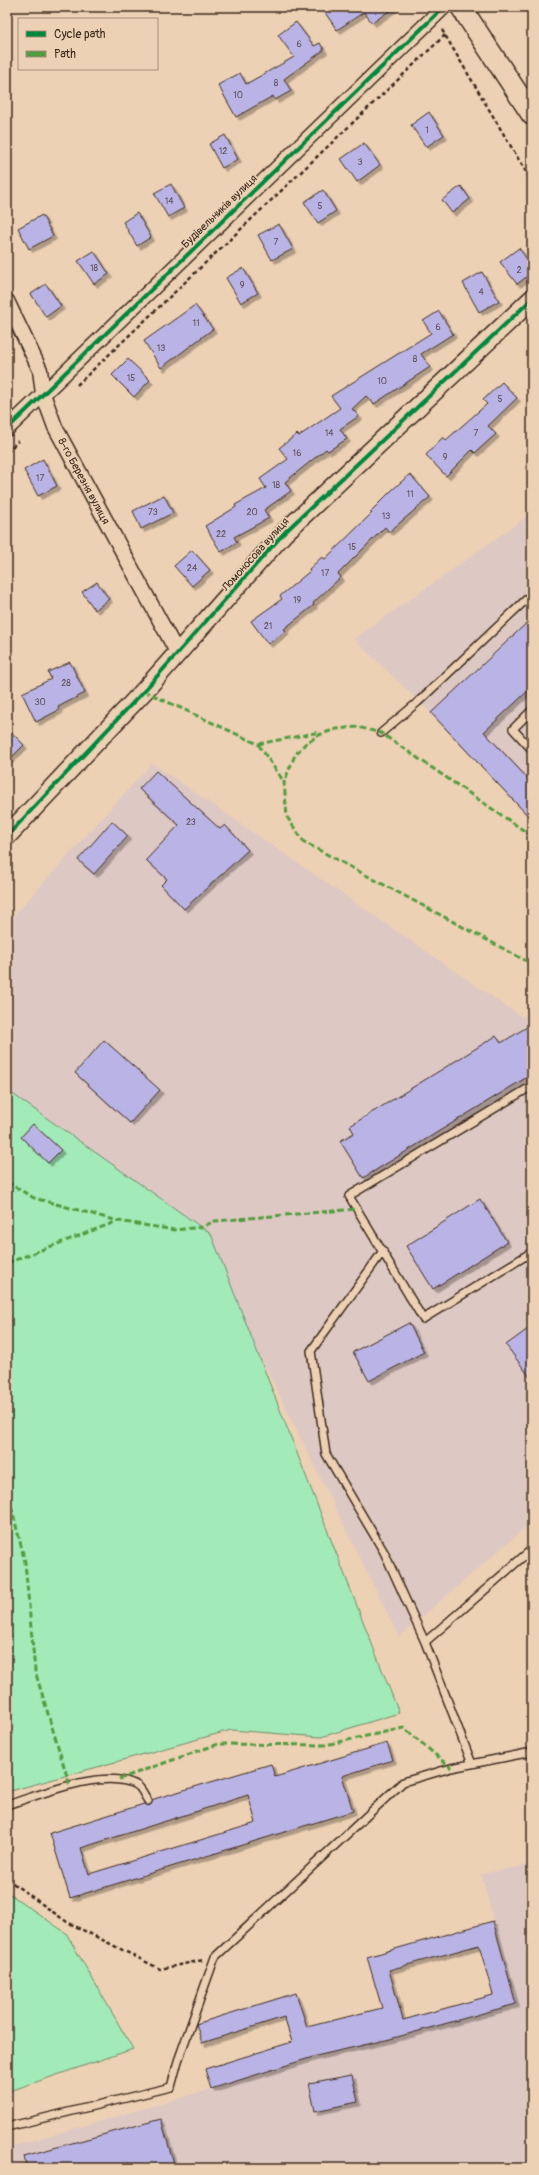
<svg xmlns="http://www.w3.org/2000/svg" width="539" height="2175" font-family="Pangolin,sans-serif">
	<style>
		.built { fill: #dec8c3 }
		.green { fill: #a2eab7; stroke: #6e8a6a }
		.building { fill: #bab4e6; stroke: #3b2a1e; fill-rule: evenodd; filter: url(#shadow) }
		.lines { fill: none; stroke-linecap: round; stroke-linejoin: round }
		.service-casing { stroke: #3b2a1e; stroke-width: 10 }
		.minor-casing { stroke: #3b2a1e; stroke-width: 17 }
		.tertiary-casing { stroke: #3b2a1e; stroke-width: 21 }
		.secondary-casing { stroke: #3b2a1e; stroke-width: 23 }
		.path { stroke: #3b2a1e; stroke-width: 2.5; stroke-dasharray: 4 3; stroke-linecap: butt }
		.service { stroke: #edd1b4; stroke-width: 7 }
		.minor { stroke: #edd1b4; stroke-width: 14 }
		.tertiary { stroke: #edd1b4; stroke-width: 18 }
		.secondary { stroke: #edd1b4; stroke-width: 20 }
		.quiet { stroke: #529c3f; stroke-width: 3; stroke-dasharray: 6 3; stroke-linecap: butt }
		.cycleway-casing { stroke: #edd1b4; stroke-width: 6 }
		.cycleway { stroke: #00873e; stroke-width: 4 }
		.labels { text-anchor: middle; stroke-width: 3.5; stroke-linejoin: round; paint-order: stroke }
		.number-label { font-size: 9px; fill: #5b4c50 }
		.street-label { font-size: 11px; fill: #3b2a1e; stroke: #edd1b4 }
	</style>
	<defs>
		<filter id="shadow"><feDropShadow dx="3.5" dy="3.5" stdDeviation="0" flood-color="#0004"/></filter>
	</defs>
	<rect width="100%" height="100%" fill="#edd1b4"/>
	<filter id="ink" filterUnits="userSpaceOnUse"><feTurbulence type="fractalNoise" baseFrequency=".025" numOctaves="2"/><feDisplacementMap in="SourceGraphic" scale="8" xChannelSelector="R" yChannelSelector="G"/><feConvolveMatrix kernelMatrix="1 2 1 2 8 2 1 2 1" color-interpolation-filters="sRGB"/></filter>
	<g filter="url(#ink)">
		<path class="built" d="M 532,513 L 532,820 L 431,713 L 354,639 Z
			M 152,763 L 522,1017 L 532,1010 L 532,1522 L 399,1637 L 255,1346 L 211,1234 L 7,1090 L 7,923 Z
			M 532,1864 L 532,2168 L 7,2168 L 7,2148 L 211,2089 L 327,2053 L 390,2039 L 516,2004 L 481,1874 Z"/>
		<path class="green" d="M 7,1090 L 211,1234 L 399,1713 L 321,1737 L 231,1730 L 7,1792 Z
			M 7,1892 L 66,1933 L 133,2049 L 7,2092 Z"/>
		<path class="building" d="M 321,7 L 395,7 L 372,23 L 364,12 L 337,30 Z
			M 296,22 L 314,46 L 320,43 L 324,50 L 284,79 L 291,91 L 275,100 L 273,96 L 236,117 L 218,85 L 240,73 L 246,84 L 294,57 L 278,35 Z
			M 429,112 L 444,135 L 426,147 L 411,125 Z
			M 225,135 L 238,159 L 222,168 L 209,144 Z
			M 364,143 L 380,165 L 357,182 L 341,159 Z
			M 171,184 L 184,208 L 168,217 L 154,193 Z
			M 461,186 L 470,199 L 452,213 L 442,200 Z
			M 323,190 L 336,211 L 318,223 L 304,202 Z
			M 137,213 L 151,237 L 137,246 L 123,222 Z
			M 42,215 L 53,236 L 29,249 L 18,228 Z
			M 279,224 L 293,249 L 272,260 L 258,235 Z
			M 519,248 L 532,266 L 532,273 L 517,284 L 500,262 Z
			M 94,251 L 109,274 L 94,284 L 78,261 Z
			M 243,268 L 258,293 L 241,303 L 226,278 Z
			M 482,272 L 499,301 L 479,312 L 463,283 Z
			M 46,284 L 61,306 L 46,317 L 31,294 Z
			M 195,305 L 213,329 L 161,368 L 144,341 Z
			M 439,311 L 453,334 L 421,354 L 430,367 L 374,404 L 366,396 L 352,409 L 359,416 L 340,429 L 347,439 L 328,451 L 326,449 L 285,482 L 291,491 L 264,510 L 269,518 L 234,537 L 237,542 L 221,552 L 205,526 L 236,507 L 235,505 L 266,488 L 260,479 L 288,459 L 279,448 L 297,434 L 299,436 L 340,408 L 331,396 L 431,333 L 423,321 Z
			M 128,359 L 150,380 L 134,397 L 112,375 Z
			M 502,382 L 517,398 L 488,426 L 496,434 L 475,453 L 472,450 L 446,476 L 426,455 L 443,437 L 446,440 L 487,404 L 483,400 Z
			M 43,459 L 57,486 L 38,496 L 24,470 Z
			M 410,474 L 430,497 L 389,532 L 385,527 L 338,574 L 341,577 L 313,603 L 314,605 L 284,629 L 286,631 L 268,644 L 251,621 L 282,599 L 280,596 L 310,571 L 309,569 L 322,557 L 325,559 L 372,513 L 370,512 L 391,491 Z
			M 164,495 L 173,513 L 141,529 L 133,511 Z
			M 192,550 L 210,570 L 192,586 L 174,566 Z
			M 97,582 L 109,599 L 95,610 L 82,592 Z
			M 532,618 L 532,687 L 484,732 L 532,783 L 532,820 L 431,713 Z
			M 70,662 L 85,693 L 58,707 L 59,710 L 36,722 L 22,693 L 51,679 L 48,672 Z
			M 7,728 L 24,745 L 7,762 Z
			M 156,771 L 220,829 L 225,825 L 248,850 L 184,909 L 161,885 L 167,879 L 146,860 L 179,825 L 139,789 Z
			M 112,821 L 128,836 L 94,874 L 78,860 Z
			M 527,1027 L 532,1034 L 532,1074 L 363,1178 L 340,1141 L 354,1133 L 350,1126 L 496,1036 L 501,1043 Z
			M 104,1040 L 160,1090 L 130,1123 L 75,1073 Z
			M 33,1124 L 61,1150 L 48,1163 L 21,1137 Z
			M 480,1199 L 507,1242 L 433,1289 L 406,1246 Z
			M 409,1323 L 424,1352 L 369,1381 L 353,1352 Z
			M 532,1326 L 532,1380 L 506,1345 Z
			M 387,1743 L 393,1760 L 342,1776 L 353,1811 L 70,1898 L 50,1833 L 144,1804 L 149,1806 L 154,1799 L 271,1764 L 275,1777 ZM 248,1795 L 256,1823 L 89,1874 L 81,1848 Z
			M 493,1921 L 516,2004 L 390,2039 L 316,2056 L 211,2089 L 205,2069 L 292,2042 L 284,2017 L 202,2043 L 196,2024 L 296,1993 L 307,2027 L 382,2008 L 367,1957 ZM 479,1945 L 493,1995 L 403,2020 L 389,1970 Z
			M 352,2075 L 358,2102 L 315,2111 L 309,2083 Z
			M 161,2119 L 175,2168 L 27,2168 L 24,2156 Z"/>
		<g class="lines">
			<g class="service-casing">
				<path id="service" d="M 532,710 L 513,729 L 532,750
					M 381,733 L 418,702 L 532,594
					M 532,1086 L 349,1196 L 423,1319 L 532,1252
					M 383,1251 L 311,1351 L 326,1454 L 384,1552 L 425,1642
					M 472,1764 L 425,1642 L 532,1549
					M 7,1805 C 40,1795 107,1766 138,1786 C 142,1789 145,1797 148,1801
					M 7,2127 L 171,2087 L 178,2061 L 215,1957 L 403,1782 L 451,1768 L 532,1752"/>
			</g>
			<g class="minor-casing">
				<g id="minor">
					<path id="s1" d="M 7,301 L 40,370 L 43,394 L 55,427 L 178,654"/>
					<path d="M 7,429 L 444,7"/>
				</g>
			</g>
			<g class="tertiary-casing">
				<path id="tertiary" d="M 7,836 L 144,691 L 284,533 L 532,299"/>
			</g>
			<g class="secondary-casing">
				<path id="secondary" d="M 461,7 L 532,115"/>
			</g>
			<path class="path" d="M 442,30 L 532,182
				M 77,385 L 445,35
				M 7,452 L 18,441
				M 7,1879 L 67,1922 L 160,1969 L 203,1960"/>
			<use href="#service" class="service"/>
			<use href="#minor" class="minor"/>
			<use href="#tertiary" class="tertiary"/>
			<use href="#secondary" class="secondary"/>
			<path class="quiet" d="M 144,691 L 258,744 L 284,782
				M 258,744 L 320,732
				M 532,836 L 381,733 L 358,727 L 336,729 L 319,735 L 305,744 L 295,755 L 284,782 L 287,817 L 304,842 L 532,964
				M 7,1182 L 34,1198 L 118,1221 L 175,1230 L 202,1227 L 215,1221 L 357,1209
				M 7,1263 L 118,1221
				M 7,1489 L 25,1562 L 35,1671 L 70,1786
				M 119,1779 L 218,1744 L 325,1745 L 404,1728 L 451,1768"/>
			<g class="cycleway-casing">
				<path id="cycleway" d="M 7,429 L 444,7
					M 7,836 L 144,691 L 284,533 L 532,299"/>
			</g>
			<use href="#cycleway" class="cycleway"/>
		</g>
	</g>
	<g class="labels">
		<g class="number-label">
			<text x="299" y="47">6</text>
			<text x="276" y="86">8</text>
			<text x="238" y="98">10</text>
			<text x="427" y="133">1</text>
			<text x="223" y="154">12</text>
			<text x="360" y="165">3</text>
			<text x="169" y="204">14</text>
			<text x="320" y="209">5</text>
			<text x="276" y="245">7</text>
			<text x="94" y="271">18</text>
			<text x="519" y="273">2</text>
			<text x="242" y="288">9</text>
			<text x="481" y="295">4</text>
			<text x="196" y="326">11</text>
			<text x="438" y="330">6</text>
			<text x="161" y="351">13</text>
			<text x="415" y="362">8</text>
			<text x="131" y="381">15</text>
			<text x="382" y="384">10</text>
			<text x="500" y="402">5</text>
			<text x="329" y="436">14</text>
			<text x="476" y="436">7</text>
			<text x="297" y="456">16</text>
			<text x="445" y="460">9</text>
			<text x="40" y="481">17</text>
			<text x="276" y="488">18</text>
			<text x="410" y="497">11</text>
			<text x="153" y="515">73</text>
			<text x="252" y="515">20</text>
			<text x="386" y="519">13</text>
			<text x="221" y="537">22</text>
			<text x="352" y="550">15</text>
			<text x="192" y="571">24</text>
			<text x="325" y="576">17</text>
			<text x="297" y="603">19</text>
			<text x="268" y="629">21</text>
			<text x="66" y="686">28</text>
			<text x="40" y="705">30</text>
			<text x="191" y="825">23</text>
		</g>
		<g class="street-label">
			<text transform="translate(219 211) rotate(-44)" y="4">Будівельників вулиця</text>
			<text dy="4" stroke="none"><textPath href="#s1" startOffset="197">8-го Березня вулиця</textPath></text>
			<text transform="translate(255 554) rotate(-48)" y="4">Ломоносова вулиця</text>
		</g>
	</g>
	<rect width="539" height="2175" fill="none" stroke="#edd1b4" stroke-width="24"/>
	<rect x="12" y="12" width="515" height="2151" fill="none" stroke="#3b2a1e" stroke-width="1.5" filter="url(#ink)"/>
	<rect x="18" y="18" width="140" height="52" fill="#edd1b4" stroke="#a68e78"/>
	<rect x="26" y="31" width="20" height="6" fill="#00873e" stroke="#a68e78"/>
	<text x="54" y="38" font-size="12" fill="#3b2a1e">Cycle path</text>
	<rect x="26" y="51" width="20" height="6" fill="#529c3f" stroke="#a68e78"/>
	<text x="54" y="58" font-size="12" fill="#3b2a1e">Path</text>
</svg>
